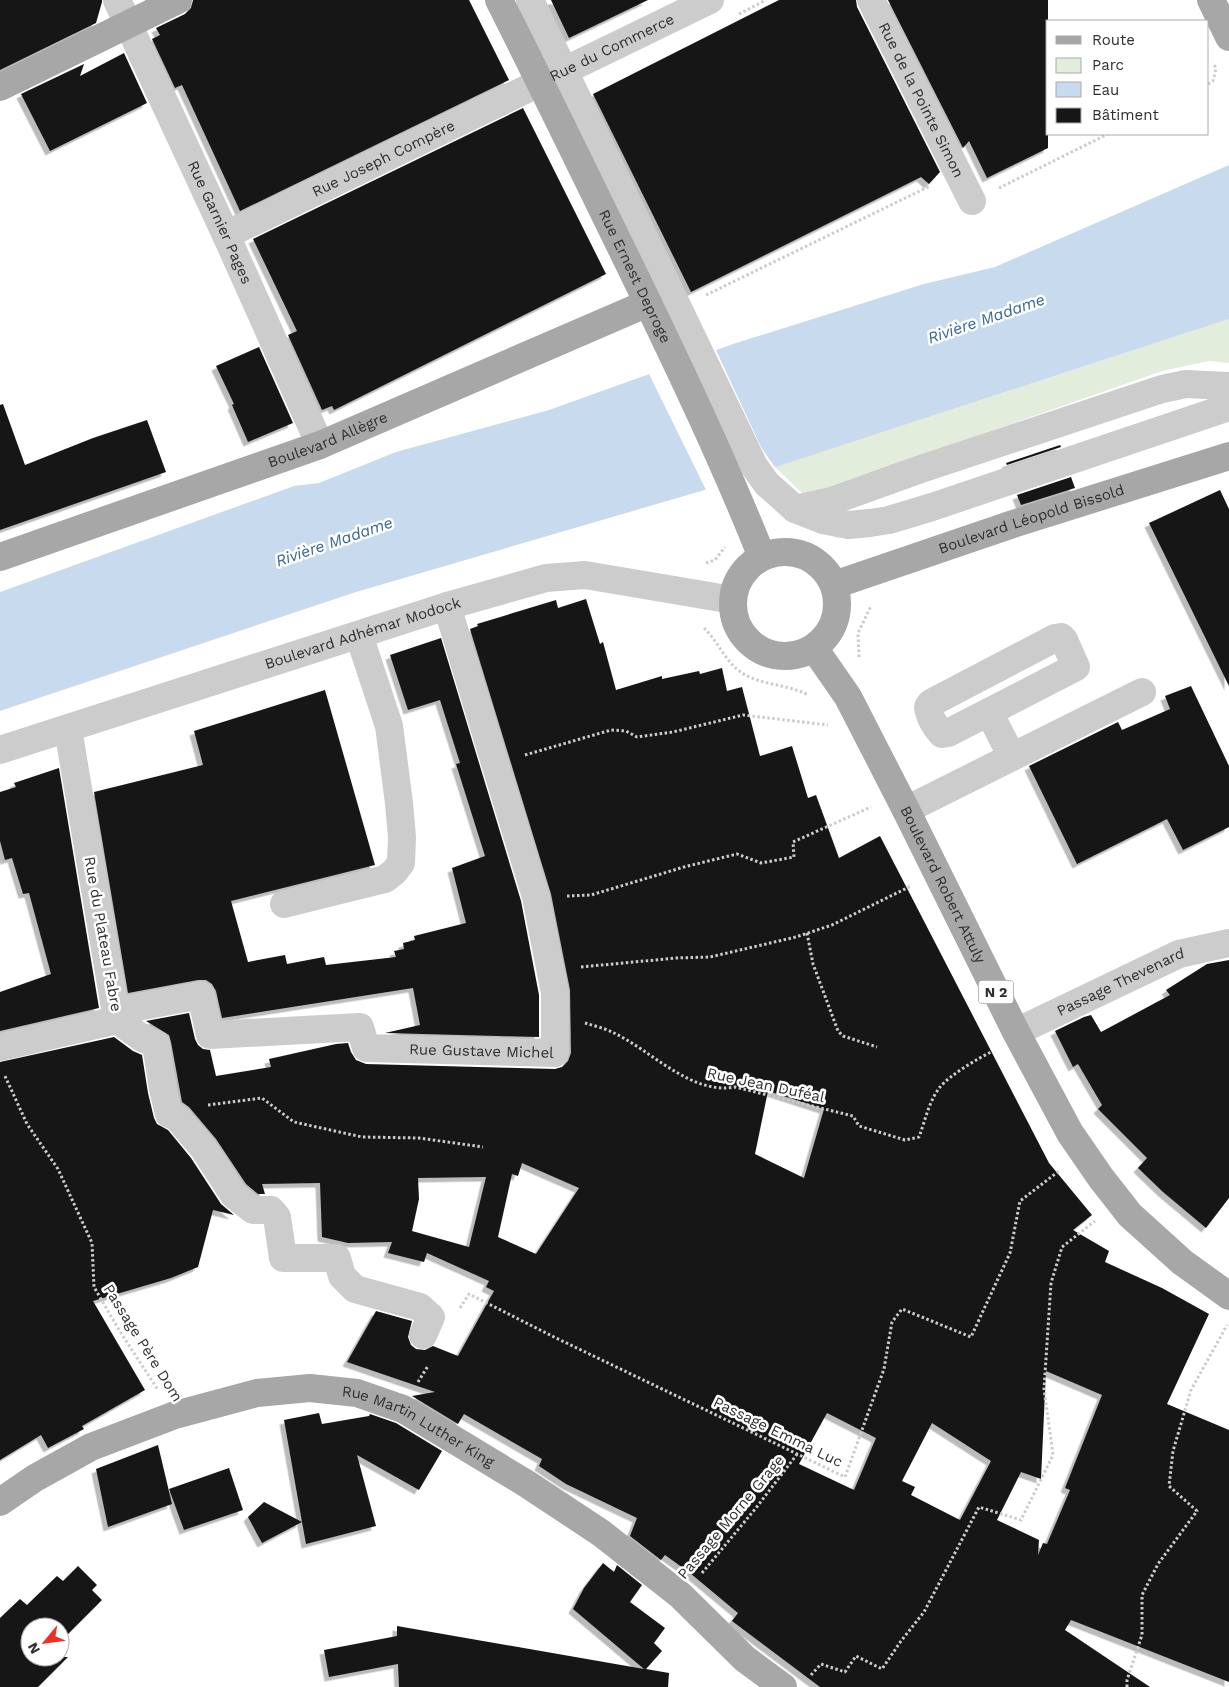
<svg xmlns="http://www.w3.org/2000/svg" width="1229" height="1687" font-family="'Work Sans',sans-serif">
	<style>
		.green { fill: #e3eddb }
		.water { fill: #c7daee }
		.pier { fill: #fff }
		.building { fill: #161616; fill-rule: evenodd; filter: url(#shadow) }
		.lines { fill: none; stroke-linecap: round; stroke-linejoin: round }
		.path { stroke: #ccc; stroke-width: 3; stroke-dasharray: 2.5 2.5; stroke-linecap: butt }
		.minor { stroke: #ccc; stroke-width: 28 }
		.major { stroke: #a7a7a7; stroke-width: 28 }
		.labels { text-anchor: middle; stroke-width: 5; stroke-linejoin: round; paint-order: stroke }
		.shield { fill: #fff; stroke: #6d6d6d; stroke-width: 1 }
		.shield-label { font-size: 14px; font-weight: bold; fill: #2f2f2f }
		.street-label { font-size: 15px; fill: #2f2f2f; stroke: #fff }
		.water-label { font-size: 16px; font-style: italic; fill: #386695; stroke: #fff }
	</style>
	<defs>
		<filter id="shadow"><feDropShadow dx="-4.5" dy="4.5" stdDeviation="0" flood-color="#0004"/></filter>
	</defs>
	<rect width="100%" height="100%" fill="#fff"/>
	<path class="green" d="M 1229,319 L 1229,363 L 1209,361 L 1162,371 L 908,460 L 824,492 L 802,493 L 775,467 Z"/>
	<path class="water" d="M 1229,165 L 1229,319 L 708,489 L 356,592 L 0,711 L 0,592 L 294,486 L 319,483 L 396,452 L 549,410 L 733,344 L 924,284 L 995,267 Z"/>
	<path class="pier" d="M 715,348 L 761,447 L 776,469 L 707,492 L 648,372 Z"/>
	<path class="building" d="M 0,0 L 102,0 L 102,2 L 96,23 L 0,70 Z
		M 193,0 L 469,0 L 509,80 L 240,211 L 182,85 L 175,88 L 152,39 L 160,35 L 156,28 L 185,14 L 191,8 Z
		M 551,0 L 648,0 L 569,38 Z
		M 779,0 L 856,0 L 857,7 L 940,172 L 929,184 L 921,177 L 691,292 L 593,94 Z
		M 888,0 L 1048,0 L 1048,148 L 987,178 L 969,141 L 963,148 Z
		M 124,53 L 147,103 L 50,151 L 21,94 L 84,64 L 80,76 Z
		M 523,108 L 606,274 L 334,410 L 332,406 L 322,410 L 288,335 L 297,331 L 253,239 Z
		M 259,347 L 293,423 L 248,442 L 232,405 L 234,404 L 216,366 Z
		M 3,404 L 25,465 L 93,438 L 147,420 L 166,472 L 0,530 L 0,405 Z
		M 1060,445 L 1061,447 L 1007,465 L 1006,463 Z
		M 1071,477 L 1075,488 L 1021,505 L 1017,495 Z
		M 1220,490 L 1229,509 L 1229,686 L 1149,523 Z
		M 586,599 L 600,644 L 603,642 L 616,690 L 662,676 L 662,679 L 699,671 L 700,674 L 722,668 L 727,691 L 742,687 L 760,756 L 792,746 L 808,798 L 816,795 L 839,858 L 880,836 L 1049,1163 L 1092,1215 L 1073,1230 L 1109,1251 L 1105,1262 L 1162,1288 L 1209,1314 L 1167,1404 L 1229,1430 L 1229,1682 L 1071,1620 L 1065,1630 L 1150,1687 L 820,1687 L 732,1621 L 738,1613 L 690,1573 L 665,1555 L 661,1560 L 630,1536 L 637,1518 L 566,1484 L 539,1466 L 542,1459 L 464,1414 L 458,1424 L 412,1396 L 435,1392 L 347,1362 L 376,1311 L 412,1321 L 408,1337 L 411,1345 L 416,1349 L 425,1350 L 433,1346 L 458,1356 L 494,1291 L 486,1287 L 489,1281 L 427,1253 L 424,1262 L 388,1253 L 392,1242 L 348,1243 L 322,1237 L 320,1183 L 262,1184 L 265,1194 L 258,1194 L 246,1184 L 216,1139 L 189,1107 L 182,1102 L 171,1042 L 169,1035 L 146,1021 L 189,1013 L 195,1039 L 198,1045 L 203,1049 L 210,1050 L 216,1076 L 271,1067 L 269,1059 L 336,1044 L 348,1043 L 351,1052 L 356,1060 L 366,1064 L 555,1069 L 562,1067 L 568,1061 L 571,1053 L 570,990 L 551,894 L 470,629 L 478,626 L 477,624 L 556,600 L 558,608 ZM 768,1091 L 824,1109 L 804,1178 L 755,1154 ZM 522,1163 L 579,1188 L 536,1254 L 498,1237 L 512,1174 L 518,1176 ZM 486,1177 L 469,1247 L 412,1231 L 419,1199 L 418,1178 ZM 1046,1371 L 1102,1395 L 1065,1488 L 1070,1490 L 1047,1544 L 1043,1543 L 1038,1555 L 1039,1540 L 997,1520 L 1021,1472 L 1041,1479 ZM 827,1413 L 876,1438 L 854,1490 L 799,1464 ZM 932,1423 L 991,1461 L 960,1520 L 911,1495 L 915,1487 L 902,1481 Z
		M 441,638 L 521,901 L 539,995 L 539,1037 L 385,1033 L 420,1025 L 413,988 L 222,1018 L 216,991 L 212,984 L 206,980 L 198,980 L 128,993 L 94,792 L 203,765 L 194,731 L 325,690 L 375,865 L 231,901 L 248,962 L 285,955 L 287,964 L 324,957 L 326,965 L 396,957 L 394,951 L 404,949 L 403,943 L 415,940 L 414,936 L 466,923 L 452,868 L 485,856 L 456,764 L 460,763 L 440,700 L 408,710 L 390,655 Z
		M 1191,686 L 1229,766 L 1229,827 L 1183,850 L 1167,819 L 1077,864 L 1029,766 L 1118,722 L 1122,730 L 1170,709 L 1165,696 Z
		M 59,768 L 99,1008 L 0,1031 L 0,992 L 51,974 L 29,893 L 23,894 L 12,858 L 5,860 L 0,841 L 0,792 L 16,787 L 14,783 Z
		M 1229,960 L 1229,1198 L 1206,1228 L 1163,1192 L 1138,1168 L 1147,1158 L 1098,1109 L 1102,1105 L 1078,1064 L 1073,1067 L 1055,1031 L 1084,1017 L 1091,1015 L 1101,1032 L 1170,995 L 1166,990 L 1207,964 Z
		M 114,1037 L 133,1051 L 142,1055 L 148,1093 L 154,1118 L 157,1124 L 168,1130 L 191,1158 L 221,1204 L 234,1215 L 213,1210 L 198,1267 L 171,1278 L 93,1301 L 145,1390 L 82,1426 L 84,1429 L 48,1448 L 41,1435 L 0,1460 L 0,1062 Z
		M 319,1413 L 322,1424 L 369,1416 L 370,1414 L 396,1423 L 442,1451 L 419,1490 L 357,1455 L 376,1526 L 306,1544 L 302,1522 L 262,1543 L 248,1517 L 264,1502 L 302,1522 L 284,1420 Z
		M 158,1445 L 172,1504 L 108,1527 L 96,1469 Z
		M 229,1468 L 243,1510 L 184,1530 L 169,1489 Z
		M 603,1563 L 614,1572 L 617,1565 L 642,1585 L 630,1602 L 665,1628 L 654,1643 L 662,1651 L 646,1669 L 669,1673 L 668,1687 L 399,1687 L 398,1664 L 329,1677 L 324,1650 L 397,1636 L 397,1626 L 644,1669 L 573,1609 L 584,1588 Z
		M 78,1566 L 97,1585 L 92,1590 L 102,1600 L 60,1642 L 60,1627 L 30,1627 L 30,1657 L 68,1657 L 38,1687 L 0,1687 L 0,1618 L 20,1599 L 27,1605 L 57,1576 L 63,1581 Z"/>
	<g class="lines">
		<path class="path" d="M 739,14 L 766,0
			M 1208,84 L 1213,81 L 1216,69 L 1214,64
			M 999,188 L 1108,134
			M 706,295 L 930,186
			M 706,563 L 715,560 L 725,547
			M 704,628 C 717,640 724,659 738,670 C 758,686 786,683 808,695
			M 859,657 L 858,633 L 871,606
			M 525,755 L 611,730 L 626,731 L 637,737 L 673,732 L 743,715 L 828,725
			M 567,896 L 591,895 L 684,867 L 737,854 L 761,863 L 794,857 L 793,842 L 871,807
			M 807,933 L 813,964 L 838,1031 L 843,1036 L 877,1047
			M 581,967 L 676,958 L 710,957 L 796,937 L 832,925 L 911,886
			M 585,1023 C 594,1026 605,1028 614,1033 C 652,1051 691,1095 735,1087 L 853,1116 L 859,1126 L 905,1140 L 919,1137 C 925,1121 929,1101 940,1087 C 950,1075 977,1059 991,1052
			M 5,1076 L 27,1124 L 58,1169 L 92,1243 L 94,1287 L 119,1330 L 158,1390
			M 208,1105 L 262,1098 L 294,1122 L 362,1137 L 419,1138 L 483,1147
			M 460,1308 L 469,1294 L 554,1337 L 845,1477 L 884,1369 L 892,1322 L 902,1309 L 971,1337 L 1010,1253 L 1020,1201 L 1059,1171
			M 418,1382 L 428,1366
			M 702,1573 L 756,1508 L 798,1453
			M 811,1675 L 821,1664 L 845,1672 L 856,1656 L 882,1669 L 901,1641 L 924,1612 L 979,1507 L 1021,1520 L 1053,1455 L 1044,1389 L 1051,1283 L 1062,1247 L 1095,1221
			M 1127,1687 L 1127,1680 L 1142,1635 L 1142,1595 L 1158,1564 L 1197,1511 L 1169,1486 L 1173,1451 L 1191,1390 L 1227,1325"/>
		<g class="minor">
			<path id="s1" d="M 117,0 L 226,235 L 320,445"/>
			<path d="M 530,0 L 754,466 L 767,484 L 795,509 L 823,520 L 848,525 L 870,523 L 889,520 L 932,507 L 1229,407"/>
			<path id="s2" d="M 871,0 L 972,201"/>
			<path id="s3" d="M 226,235 L 710,0"/>
			<path d="M 795,509 L 832,501 L 918,470 L 1162,389 L 1186,384 L 1229,386"/>
			<path d="M 1061,637 L 1064,640 L 1076,667 L 948,733 L 942,734 C 935,727 929,716 928,707 L 931,703 L 1055,638 Z"/>
			<path d="M 989,712 L 1012,757"/>
			<path id="s4" d="M 0,750 L 447,606 L 546,578 L 585,575 L 733,600"/>
			<path d="M 906,810 L 1142,692"/>
			<path d="M 284,904 L 385,879 L 394,872 L 401,863 L 402,837 L 399,803 L 389,726 L 359,635"/>
			<path id="s5" d="M 116,1011 L 201,995 L 210,1035 L 360,1027 L 366,1048 L 555,1053 L 555,993 L 536,897 L 447,606"/>
			<path d="M 117,1020 L 142,1038 L 156,1044 L 163,1089 L 169,1114 L 177,1117 L 204,1149 L 234,1195 L 253,1210 L 271,1210 L 277,1217 L 283,1258 L 337,1258 L 342,1276 L 355,1289 L 420,1307 L 431,1317 L 423,1335"/>
			<path id="s6" d="M 1016,1032 L 1179,954 L 1229,943"/>
			<path d="M 0,1047 L 117,1020 L 68,729"/>
		</g>
		<g class="major">
			<path id="s7" d="M 499,0 C 544,89 587,178 631,268 C 677,363 723,459 762,557"/>
			<path d="M 1211,0 L 1229,37"/>
			<path d="M 0,87 L 178,0"/>
			<circle cx="785" cy="604" r="52"/>
			<path id="s8" d="M 0,557 L 320,445 L 648,303"/>
			<path id="s9" d="M 834,585 L 1013,524 L 1229,456"/>
			<path id="s10" d="M 814,648 L 848,697 L 906,810 L 1016,1032 L 1070,1133 L 1101,1178 L 1130,1215 L 1182,1262 L 1229,1296"/>
			<path id="s11" d="M 0,1502 L 35,1478 L 91,1447 L 175,1415 L 257,1393 L 310,1388 L 357,1393 L 403,1409 L 527,1484 L 601,1533 L 680,1595 L 745,1659 L 783,1687"/>
		</g>
	</g>
	<g class="labels">
		<rect class="shield" x="978.5" y="980.5" width="35" height="23" rx="4"/>
		<g class="shield-label">
			<text x="996" y="997">N 2</text>
		</g>
		<g class="street-label">
			<text dy="5" stroke="none"><textPath href="#s3" startOffset="429">Rue du Commerce</textPath></text>
			<text dy="5" stroke="none"><textPath href="#s2" startOffset="112">Rue de la Pointe Simon</textPath></text>
			<text dy="5" stroke="none"><textPath href="#s3" startOffset="175">Rue Joseph Compère</textPath></text>
			<text dy="5" stroke="none"><textPath href="#s1" startOffset="245">Rue Garnier Pages</textPath></text>
			<text dy="5" stroke="none"><textPath href="#s7" startOffset="308">Rue Ernest Deproge</textPath></text>
			<text dy="5" stroke="none"><textPath href="#s8" startOffset="348">Boulevard Allègre</textPath></text>
			<text dy="5" stroke="none"><textPath href="#s9" startOffset="208">Boulevard Léopold Bissold</textPath></text>
			<text dy="5" stroke="none"><textPath href="#s4" startOffset="381">Boulevard Adhémar Modock</textPath></text>
			<text dy="5" stroke="none"><textPath href="#s10" startOffset="270">Boulevard Robert Attuly</textPath></text>
			<text transform="translate(103 934) rotate(80)" y="5">Rue du Plateau Fabre</text>
			<text dy="5" stroke="none"><textPath href="#s6" startOffset="116">Passage Thevenard</textPath></text>
			<text dy="5" stroke="none"><textPath href="#s5" startOffset="415">Rue Gustave Michel</textPath></text>
			<text transform="translate(766 1085) rotate(12)" y="5">Rue Jean Duféal</text>
			<text transform="translate(143 1343) rotate(58)" y="5">Passage Père Dom</text>
			<text dy="5" stroke="none"><textPath href="#s11" startOffset="451">Rue Martin Luther King</textPath></text>
			<text transform="translate(778 1432) rotate(26)" y="5">Passage Emma Luc</text>
			<text transform="translate(731 1517) rotate(-50)" y="5">Passage Morne Grage</text>
		</g>
		<g class="water-label">
			<text transform="translate(986 318) rotate(-19)" y="6">Rivière Madame</text>
			<text transform="translate(334 541) rotate(-19)" y="6">Rivière Madame</text>
		</g>
	</g>
	<rect x="1046" y="20" width="162" height="115" fill="#ffffff" stroke="#acacac"/>
	<rect x="1056" y="36" width="25" height="8" fill="#a7a7a7" stroke="#acacac"/>
	<text x="1092" y="45" font-size="15" fill="#2f2f2f">Route</text>
	<rect x="1056" y="58" width="25" height="15" fill="#e3eddb" stroke="#acacac"/>
	<text x="1092" y="70" font-size="15" fill="#2f2f2f">Parc</text>
	<rect x="1056" y="82" width="25" height="15" fill="#c7daee" stroke="#acacac"/>
	<text x="1092" y="95" font-size="15" fill="#2f2f2f">Eau</text>
	<rect x="1056" y="108" width="25" height="15" fill="#161616" stroke="#acacac"/>
	<text x="1092" y="120" font-size="15" fill="#2f2f2f">Bâtiment</text>
	<g transform="translate(45 1642) rotate(241)"><circle r="24" fill="#ffffff" stroke="#acacac"/>
	<path d="M0-4L9 19L0 12L-9 19Z" fill="#ef3027"/>
	<text y="-8" font-size="14" font-weight="bold" text-anchor="middle" fill="#2f2f2f">N</text>
	</g>
</svg>
